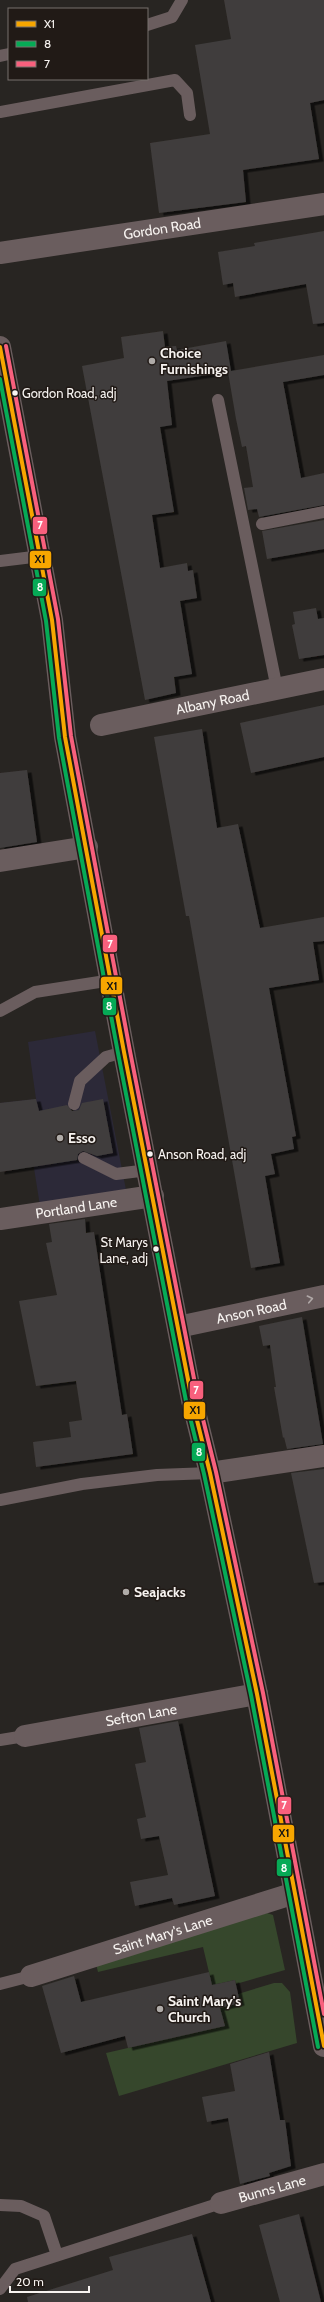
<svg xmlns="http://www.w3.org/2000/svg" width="324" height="2302" font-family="Cabin,sans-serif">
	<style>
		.commercial { fill: #2c2938 }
		.green { fill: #36472c }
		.building { fill: #403d3c; filter: url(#shadow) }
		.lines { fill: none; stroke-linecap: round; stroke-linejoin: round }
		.service { stroke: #6a5d5e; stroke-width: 12 }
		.minor { stroke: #6a5d5e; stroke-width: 22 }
		.tertiary { stroke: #6a5d5e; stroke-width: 22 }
		.bus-1-casing { stroke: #211a16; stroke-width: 7 }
		.bus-2-casing { stroke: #211a16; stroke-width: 7 }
		.bus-3-casing { stroke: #211a16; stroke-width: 7 }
		.bus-1 { stroke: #f7a600; stroke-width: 4 }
		.bus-2 { stroke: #06aa56; stroke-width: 4 }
		.bus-3 { stroke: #f8607d; stroke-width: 4 }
		.oneway { stroke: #b0a8a7 }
		.poi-dot { fill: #afaba8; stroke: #211a16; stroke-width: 1.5 }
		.bus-dot { fill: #f7f3f0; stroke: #211a16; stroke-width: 1.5 }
		.labels { text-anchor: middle; stroke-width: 3; stroke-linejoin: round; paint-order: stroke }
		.bus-label { font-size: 13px; fill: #f7f3f0; stroke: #211a16; text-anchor: start }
		.street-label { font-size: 14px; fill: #f7f3f0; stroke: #211a16 }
		.poi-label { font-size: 14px; font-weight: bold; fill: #f7f3f0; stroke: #211a16; text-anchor: start }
		.line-badge { stroke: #211a16; stroke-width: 1.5 }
		.badge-label { font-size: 11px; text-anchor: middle; font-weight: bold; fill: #fff }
		.pale-badge-label { font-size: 11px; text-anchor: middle; font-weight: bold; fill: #111 }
	</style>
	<defs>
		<filter id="shadow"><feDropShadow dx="4.5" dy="2.5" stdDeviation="0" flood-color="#0009"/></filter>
	</defs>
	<rect width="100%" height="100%" fill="#282522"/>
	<path class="commercial" d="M 95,1031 L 127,1195 L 40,1206 L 33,1162 L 0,1103 L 36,1099 L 28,1042 Z"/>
	<path class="green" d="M 267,1913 L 273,1915 L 285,1970 L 236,1984 L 235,1980 L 212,1985 L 203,1947 L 98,1972 L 95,1960 Z
		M 274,1983 L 282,1983 L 290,1992 L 297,2043 L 119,2096 L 106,2053 L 224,2026 L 220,2008 L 241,2003 L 238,1994 Z"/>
	<path class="building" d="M 224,0 L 324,0 L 324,100 L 310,103 L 319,159 L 243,170 L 246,202 L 159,213 L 150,143 L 210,134 L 195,45 L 231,39 Z
		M 324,231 L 324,323 L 313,324 L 306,284 L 235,297 L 233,283 L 223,285 L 218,252 L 255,246 L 254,243 Z
		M 163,331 L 165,347 L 176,346 L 177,350 L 226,341 L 231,371 L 324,355 L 324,375 L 283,382 L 301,478 L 324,473 L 324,505 L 259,517 L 257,509 L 248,510 L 244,488 L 253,487 L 246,446 L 242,447 L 236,419 L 228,372 L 167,381 L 172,425 L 160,427 L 174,512 L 152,515 L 160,568 L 187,563 L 188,571 L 193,570 L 197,598 L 180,601 L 192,674 L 174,677 L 176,693 L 145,700 L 82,366 L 124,358 L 121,337 Z
		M 324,520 L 324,549 L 267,559 L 262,531 Z
		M 316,608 L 318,619 L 324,618 L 324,655 L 299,659 L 292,625 L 295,624 L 293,612 Z
		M 324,705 L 324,757 L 251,773 L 240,723 Z
		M 202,729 L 217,828 L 238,824 L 260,928 L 324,917 L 324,941 L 313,942 L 319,980 L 269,988 L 296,1136 L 292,1137 L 294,1149 L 271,1154 L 275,1174 L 265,1176 L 280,1263 L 251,1268 L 189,916 L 186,916 L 154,737 Z
		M 27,770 L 37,842 L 0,848 L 0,773 Z
		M 36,1099 L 39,1111 L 67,1105 L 72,1111 L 79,1110 L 82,1103 L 103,1099 L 113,1153 L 97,1156 L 83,1151 L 78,1154 L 77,1160 L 0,1172 L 0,1103 Z
		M 85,1219 L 86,1233 L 94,1232 L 122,1415 L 127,1414 L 133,1454 L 36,1467 L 33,1442 L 71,1437 L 69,1422 L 82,1420 L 76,1381 L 36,1386 L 19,1301 L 57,1295 L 46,1243 L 52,1242 L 49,1224 Z
		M 302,1317 L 323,1444 L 287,1449 L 284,1437 L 283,1438 L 274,1387 L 276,1387 L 270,1345 L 263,1346 L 259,1326 Z
		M 324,1469 L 324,1582 L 314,1583 L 291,1473 Z
		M 178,1721 L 215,1896 L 174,1905 L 172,1898 L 135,1906 L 130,1882 L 168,1875 L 159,1836 L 141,1839 L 137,1819 L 146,1817 L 135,1764 L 146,1762 L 139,1728 Z
		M 209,1972 L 212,1985 L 235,1980 L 240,2003 L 220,2008 L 225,2026 L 128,2048 L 125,2036 L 61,2053 L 42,1986 L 74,1976 L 81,2002 Z
		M 269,2052 L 280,2120 L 285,2120 L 291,2166 L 269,2173 L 270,2176 L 240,2184 L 228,2118 L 207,2122 L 202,2097 L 235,2091 L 230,2064 Z
		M 299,2214 L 321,2302 L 280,2302 L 259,2225 Z
		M 192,2234 L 211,2302 L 28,2302 L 27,2297 L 113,2270 L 109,2257 Z"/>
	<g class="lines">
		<path class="service" d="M 147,25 L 172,17 L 182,0
			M 0,56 L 9,54
			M 0,112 L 175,80 L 187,93 L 190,115
			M 218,400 L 277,689
			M 262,524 L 324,512
			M 0,561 L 41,556
			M 0,1011 L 35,992 L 112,980
			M 74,1104 L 80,1081 L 106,1057 L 124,1052
			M 84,1158 L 116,1174 L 148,1170
			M 0,1500 L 82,1484 L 157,1475 L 210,1473
			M 0,1740 L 25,1736
			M 0,1984 L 31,1976
			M 0,2205 L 21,2206 L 44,2216 L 57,2255
			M 0,2289 L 15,2269 L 221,2203"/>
		<g class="minor">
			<path id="s1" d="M 0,253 L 324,204"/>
			<path id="s2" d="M 101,725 L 324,679"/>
			<path d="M 0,861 L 87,847"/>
			<path id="s3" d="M 0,1219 L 153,1196"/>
			<path id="s4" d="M 178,1327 L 324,1296"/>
			<path d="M 210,1473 L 324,1456"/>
			<path id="s5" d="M 25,1736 L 257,1694"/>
			<path id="s6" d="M 31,1976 L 295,1893"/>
			<path id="s7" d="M 221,2203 L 324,2174"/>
		</g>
		<path class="tertiary" d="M 0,347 L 52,620 L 65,737 L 124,1052 L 192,1400 L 210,1473 L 257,1694 L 324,2046"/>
		<g class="bus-1-casing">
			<path id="bus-1" d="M 0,347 L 52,620 L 65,737 L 124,1052 L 192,1400 L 210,1473 L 257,1694 L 324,2046"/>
		</g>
		<g class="bus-2-casing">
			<path id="bus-2" d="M 0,379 L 46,621 L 59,738 L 118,1053 L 186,1401 L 204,1474 L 251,1695 L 318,2047"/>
		</g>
		<g class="bus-3-casing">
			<path id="bus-3" d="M 6,346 L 58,619 L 71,736 L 130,1051 L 198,1399 L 216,1472 L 263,1693 L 324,2014"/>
		</g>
		<use href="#bus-1" class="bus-1"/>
		<use href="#bus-2" class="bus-2"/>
		<use href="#bus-3" class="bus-3"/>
	</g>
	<defs><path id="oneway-chevron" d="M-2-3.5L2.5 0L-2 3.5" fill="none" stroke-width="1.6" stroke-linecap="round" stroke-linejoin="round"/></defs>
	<use class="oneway" href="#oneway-chevron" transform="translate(310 1299) rotate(-12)"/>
	<g class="poi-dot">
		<circle cx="152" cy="361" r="4"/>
		<circle cx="60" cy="1138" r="4"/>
		<circle cx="126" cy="1592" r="4"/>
		<circle cx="160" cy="2009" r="4"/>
	</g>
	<g class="bus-dot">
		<circle cx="15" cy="393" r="3.5"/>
		<circle cx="150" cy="1154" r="3.5"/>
		<circle cx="156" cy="1249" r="3.5"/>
	</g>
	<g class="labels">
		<g class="bus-label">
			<text x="22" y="398">Gordon Road, adj</text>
			<text x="158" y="1159">Anson Road, adj</text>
			<text x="148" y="1247" text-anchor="end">St Marys<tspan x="148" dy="16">Lane, adj</tspan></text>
		</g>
		<g class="street-label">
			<text dy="5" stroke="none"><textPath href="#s1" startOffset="164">Gordon Road</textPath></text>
			<text dy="5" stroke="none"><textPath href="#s2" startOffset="114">Albany Road</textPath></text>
			<text dy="5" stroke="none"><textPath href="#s3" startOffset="77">Portland Lane</textPath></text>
			<text dy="5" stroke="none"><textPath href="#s4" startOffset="75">Anson Road</textPath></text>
			<text dy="5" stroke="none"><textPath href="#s5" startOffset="118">Sefton Lane</textPath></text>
			<text dy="5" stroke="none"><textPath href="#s6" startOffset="138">Saint Mary's Lane</textPath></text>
			<text dy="5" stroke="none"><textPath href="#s7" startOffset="53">Bunns Lane</textPath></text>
		</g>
		<g class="poi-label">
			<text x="160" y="358">Choice<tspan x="160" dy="16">Furnishings</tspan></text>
			<text x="68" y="1143">Esso</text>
			<text x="134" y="1597">Seajacks</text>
			<text x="168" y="2006">Saint Mary's<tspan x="168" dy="16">Church</tspan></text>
		</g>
	</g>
	<g class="line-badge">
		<rect x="32" y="516" width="16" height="19" rx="4" fill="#f8607d"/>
		<rect x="29" y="550" width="23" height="19" rx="4" fill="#f7a600"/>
		<rect x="32" y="578" width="15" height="19" rx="4" fill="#06aa56"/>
		<rect x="102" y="934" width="16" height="19" rx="4" fill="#f8607d"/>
		<rect x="100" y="976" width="23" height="19" rx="4" fill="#f7a600"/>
		<rect x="102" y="997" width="15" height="19" rx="4" fill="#06aa56"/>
		<rect x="189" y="1380" width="15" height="20" rx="4" fill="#f8607d"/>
		<rect x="183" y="1401" width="23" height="19" rx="4" fill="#f7a600"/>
		<rect x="191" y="1442" width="15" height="20" rx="4" fill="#06aa56"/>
		<rect x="277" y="1796" width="15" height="19" rx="4" fill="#f8607d"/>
		<rect x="272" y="1824" width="23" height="19" rx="4" fill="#f7a600"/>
		<rect x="276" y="1858" width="16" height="19" rx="4" fill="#06aa56"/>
	</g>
	<g class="badge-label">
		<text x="40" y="529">7</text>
		<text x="40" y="591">8</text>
		<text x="110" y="948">7</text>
		<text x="109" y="1010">8</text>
		<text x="196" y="1394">7</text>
		<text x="199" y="1456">8</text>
		<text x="284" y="1809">7</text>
		<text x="284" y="1872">8</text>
	</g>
	<g class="pale-badge-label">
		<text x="40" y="563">X1</text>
		<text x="112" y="990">X1</text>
		<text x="195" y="1414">X1</text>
		<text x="284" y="1837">X1</text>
	</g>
	<rect x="8" y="8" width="140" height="72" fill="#211a16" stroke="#77716d"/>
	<rect x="16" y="21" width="20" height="6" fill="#f7a600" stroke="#77716d"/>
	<text x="44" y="28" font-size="12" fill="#f7f3f0">X1</text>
	<rect x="16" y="41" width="20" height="6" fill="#06aa56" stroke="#77716d"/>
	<text x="44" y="48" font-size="12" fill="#f7f3f0">8</text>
	<rect x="16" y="61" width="20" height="6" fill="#f8607d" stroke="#77716d"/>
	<text x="44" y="68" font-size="12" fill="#f7f3f0">7</text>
	<path d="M10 2286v6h79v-6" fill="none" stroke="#f7f3f0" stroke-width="2"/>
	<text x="16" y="2286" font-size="12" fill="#f7f3f0" stroke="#211a16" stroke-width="3" paint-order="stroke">20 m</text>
</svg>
